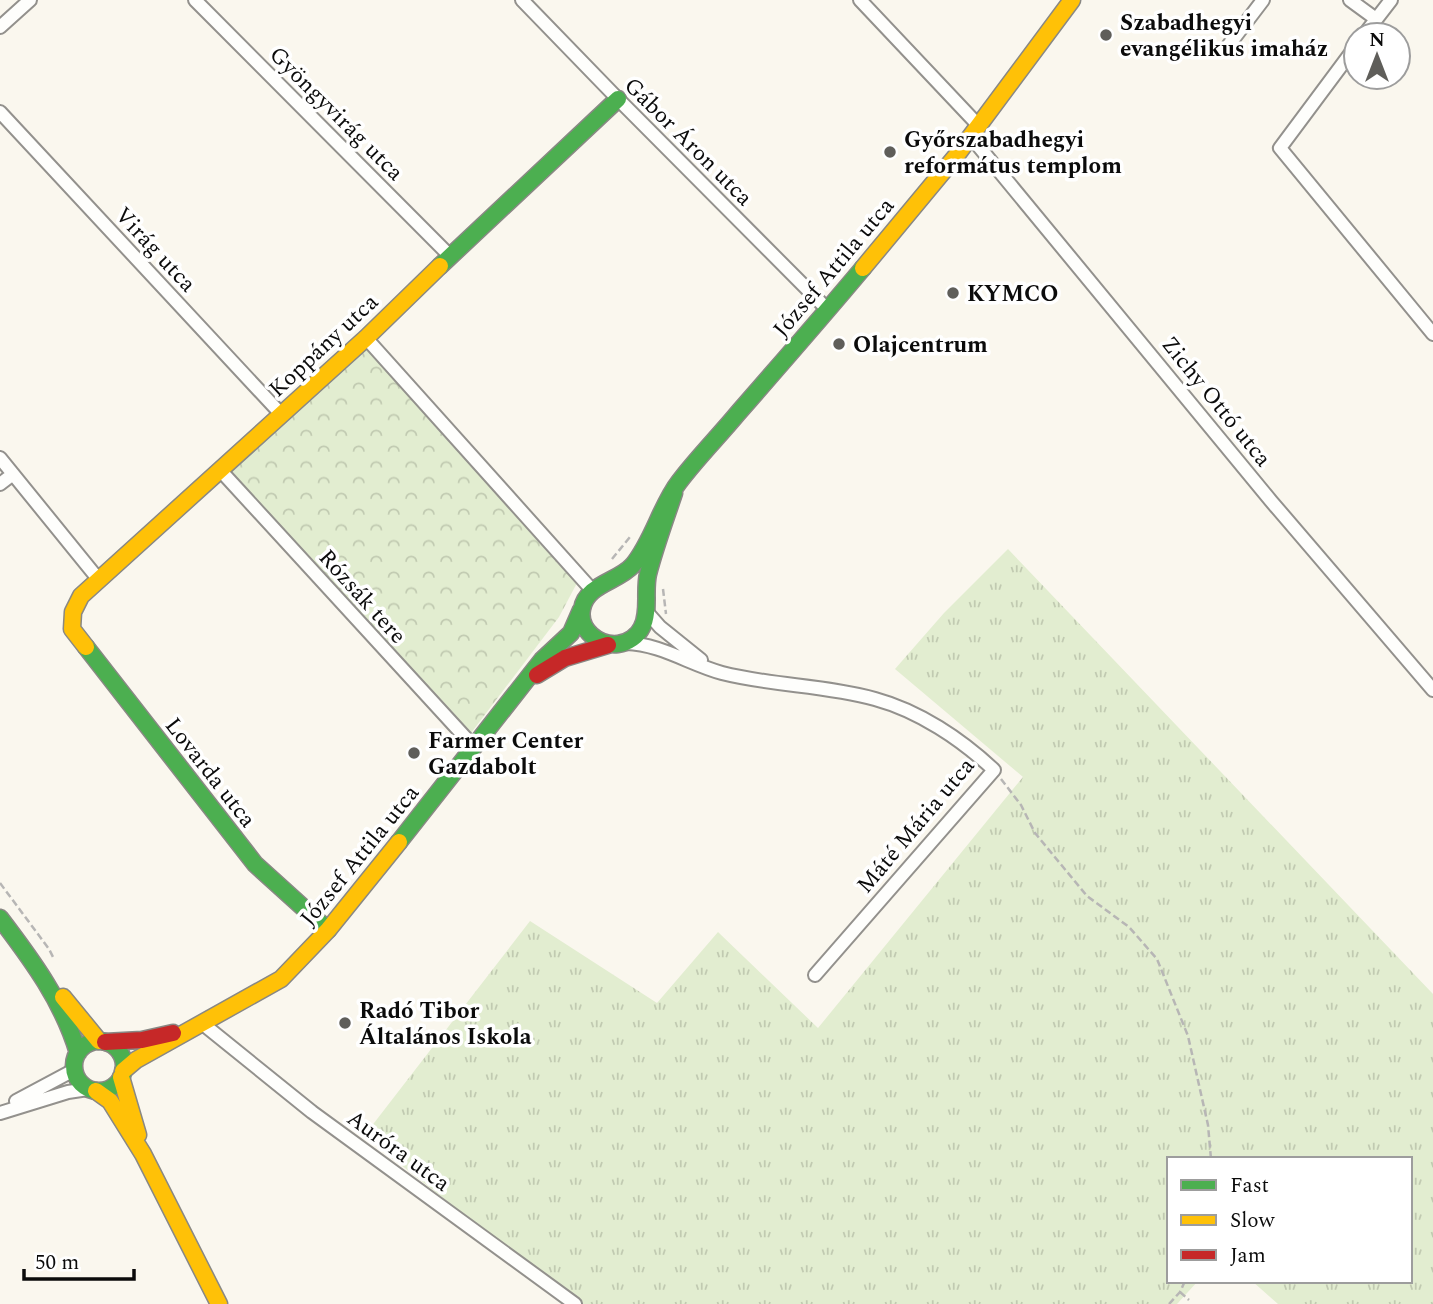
<svg xmlns="http://www.w3.org/2000/svg" width="1433" height="1304" font-family="Spectral,serif">
	<style>
		.grass { fill: url(#grass-tufts) }
		.park { fill: url(#park-crowns) }
		.lines { fill: none; stroke-linecap: round; stroke-linejoin: round }
		.street-casing { stroke: #93918d; stroke-width: 16 }
		.fast-casing { stroke: #898884; stroke-width: 19 }
		.slow-casing { stroke: #898884; stroke-width: 19 }
		.jam-casing { stroke: #898884; stroke-width: 19 }
		.path { stroke: #b7b6b5; stroke-width: 2.5; stroke-dasharray: 7 3.5; stroke-linecap: butt }
		.street { stroke: #fefefc; stroke-width: 12 }
		.fast { stroke: #4caf50; stroke-width: 16 }
		.slow { stroke: #ffc107; stroke-width: 16 }
		.jam { stroke: #c62828; stroke-width: 16 }
		.poi-dot { fill: #5f5e5a; stroke: #fff; stroke-width: 2.5 }
		.labels { text-anchor: middle; stroke-width: 7; stroke-linejoin: round; paint-order: stroke }
		.poi-label { font-size: 23px; font-weight: bold; fill: #0b0b0b; stroke: #fff; text-anchor: start }
		.street-label { font-size: 23px; fill: #0b0b0b; stroke: #fff }
	</style>
	<defs>
		<pattern id="grass-tufts" width="24" height="20" patternUnits="userSpaceOnUse" patternTransform="scale(1.75)"><rect width="24" height="20" fill="#e2edd0"/><path d="M3 7l-1-3M5 7V3M7 7l1-3M15 17l-1-3M17 17v-4M19 17l1-3" fill="none" stroke="#c1cab1"/></pattern>
		<pattern id="park-crowns" width="20" height="18" patternUnits="userSpaceOnUse" patternTransform="scale(1.75)"><rect width="20" height="18" fill="#e2edd0"/><path d="M2 6a3 3 0 1 1 6 0M12 15a3 3 0 1 1 6 0" fill="none" stroke="#c1cab1"/></pattern>
	</defs>
	<rect width="100%" height="100%" fill="#faf7ee"/>
	<path class="grass" d="M 1008,549 L 1433,994 L 1433,1304 L 1278,1304 L 1252,1281 L 1410,1281 L 1410,1159 L 1169,1159 L 1169,1281 L 1198,1281 L 1177,1304 L 578,1304 L 364,1136 L 530,921 L 657,1003 L 718,932 L 818,1028 L 1023,777 L 895,669 L 944,613 Z"/>
	<path class="park" d="M 366,347 L 577,583 L 559,617 L 471,733 L 229,472 Z"/>
	<g class="lines">
		<g class="street-casing">
			<path id="street" d="M 195,0 L 450,256
				M 522,0 L 618,99 L 828,310
				M 860,0 L 979,126
				M 1350,0 L 1376,19
				M 0,27 L 30,0
				M 1364,35 L 1391,0
				M 1228,46 L 1263,0
				M 1356,46 L 1280,148 L 1433,334
				M 0,112 L 281,414
				M 971,137 L 1271,501 L 1433,690
				M 366,338 L 592,590
				M 0,458 L 99,580
				M 221,471 L 475,748
				M 0,484 L 13,474
				M 645,610 L 660,627 L 701,660
				M 626,643 C 661,644 689,664 722,673 C 773,686 825,685 875,699 C 919,711 961,739 994,770 L 815,975
				M 203,1024 L 312,1112 L 575,1304
				M 16,1101 L 74,1070
				M 0,1113 L 68,1092 L 88,1089"/>
		</g>
		<g class="fast-casing">
			<path id="fast" d="M 440,266 L 618,99
				M 674,493 C 665,520 655,547 648,574 C 644,591 650,612 642,627 C 638,636 628,643 618,644 C 599,646 578,630 582,609 C 586,584 618,582 633,565 C 653,541 661,505 679,482 C 697,458 719,436 738,413 C 780,365 822,317 863,268
				M 86,647 L 255,864 L 328,930
				M 399,842 L 542,660 L 571,633 L 581,610
				M 0,918 C 32,960 63,1002 78,1053
				M74 1066a25 25 0 1 1 50 0a25 25 0 1 1-50 0Z"/>
		</g>
		<g class="slow-casing">
			<path id="slow" d="M 863,268 L 956,156 L 1072,0
				M 86,647 L 72,629 L 73,612 L 81,596 L 366,338 L 440,266
				M 63,997 L 99,1041
				M 123,1071 L 136,1060 L 281,979 L 328,930 L 399,842
				M 121,1077 L 138,1135
				M 96,1091 L 110,1101 L 143,1154 L 219,1304"/>
		</g>
		<g class="jam-casing">
			<path id="jam" d="M 537,675 L 565,658 L 608,645
				M 105,1042 L 142,1040 L 173,1033"/>
		</g>
		<path class="path" d="M 612,559 L 630,537
			M 663,589 L 666,614
			M 1001,779 L 1021,805 L 1035,833 L 1087,896 L 1129,927 L 1157,959 L 1188,1036 L 1208,1125 L 1211,1159
			M 0,883 L 49,949 L 53,957
			M 1180,1292 L 1189,1300
			M 1169,1304 L 1180,1292 L 1185,1281"/>
		<use href="#street" class="street"/>
		<use href="#fast" class="fast"/>
		<use href="#slow" class="slow"/>
		<use href="#jam" class="jam"/>
	</g>
	<g class="poi-dot">
		<circle cx="1106" cy="35" r="7"/>
		<circle cx="890" cy="152" r="7"/>
		<circle cx="953" cy="293" r="7"/>
		<circle cx="839" cy="344" r="7"/>
		<circle cx="414" cy="753" r="7"/>
		<circle cx="345" cy="1023" r="7"/>
	</g>
	<g class="labels">
		<g class="poi-label">
			<text x="1120" y="30">Szabadhegyi<tspan x="1120" dy="26">evangélikus imaház</tspan></text>
			<text x="904" y="147">Győrszabadhegyi<tspan x="904" dy="26">református templom</tspan></text>
			<text x="967" y="301">KYMCO</text>
			<text x="853" y="352">Olajcentrum</text>
			<text x="428" y="748">Farmer Center<tspan x="428" dy="26">Gazdabolt</tspan></text>
			<text x="359" y="1018">Radó Tibor<tspan x="359" dy="26">Általános Iskola</tspan></text>
		</g>
		<g class="street-label">
			<text transform="translate(337 113) rotate(45)" y="8">Gyöngyvirág utca</text>
			<text transform="translate(689 141) rotate(45)" y="8">Gábor Áron utca</text>
			<text transform="translate(156 249) rotate(47)" y="8">Virág utca</text>
			<text transform="translate(833 267) rotate(-50)" y="8">József Attila utca</text>
			<text transform="translate(323 345) rotate(-43)" y="8">Koppány utca</text>
			<text transform="translate(1217 401) rotate(51)" y="8">Zichy Ottó utca</text>
			<text transform="translate(363 596) rotate(48)" y="8">Rózsák tere</text>
			<text transform="translate(211 772) rotate(52)" y="8">Lovarda utca</text>
			<text transform="translate(915 825) rotate(-50)" y="8">Máté Mária utca</text>
			<text transform="translate(359 855) rotate(-51)" y="8">József Attila utca</text>
			<text transform="translate(399 1150) rotate(36)" y="8">Auróra utca</text>
		</g>
	</g>
	<rect x="1167" y="1157" width="245" height="126" fill="#ffffff" stroke="#9d9d9d" stroke-width="2"/>
	<rect x="1181" y="1180" width="35" height="10" fill="#4caf50" stroke="#9d9d9d" stroke-width="2"/>
	<text x="1230" y="1192" font-size="21" fill="#0b0b0b">Fast</text>
	<rect x="1181" y="1215" width="35" height="10" fill="#ffc107" stroke="#9d9d9d" stroke-width="2"/>
	<text x="1230" y="1227" font-size="21" fill="#0b0b0b">Slow</text>
	<rect x="1181" y="1250" width="35" height="10" fill="#c62828" stroke="#9d9d9d" stroke-width="2"/>
	<text x="1230" y="1262" font-size="21" fill="#0b0b0b">Jam</text>
	<g transform="translate(1377 56)"><circle r="33" fill="#ffffff" stroke="#9d9d9d" stroke-width="2"/>
	<path d="M0-5L12 26L0 18L-12 26Z" fill="#5f5e5a"/>
	<text y="-10" font-size="19" font-weight="bold" text-anchor="middle" fill="#0b0b0b">N</text>
	</g>
	<path d="M24 1269v10h110v-10" fill="none" stroke="#0b0b0b" stroke-width="3.5"/>
	<text x="35" y="1269" font-size="21" fill="#0b0b0b" stroke="#ffffff" stroke-width="5" paint-order="stroke">50 m</text>
</svg>
